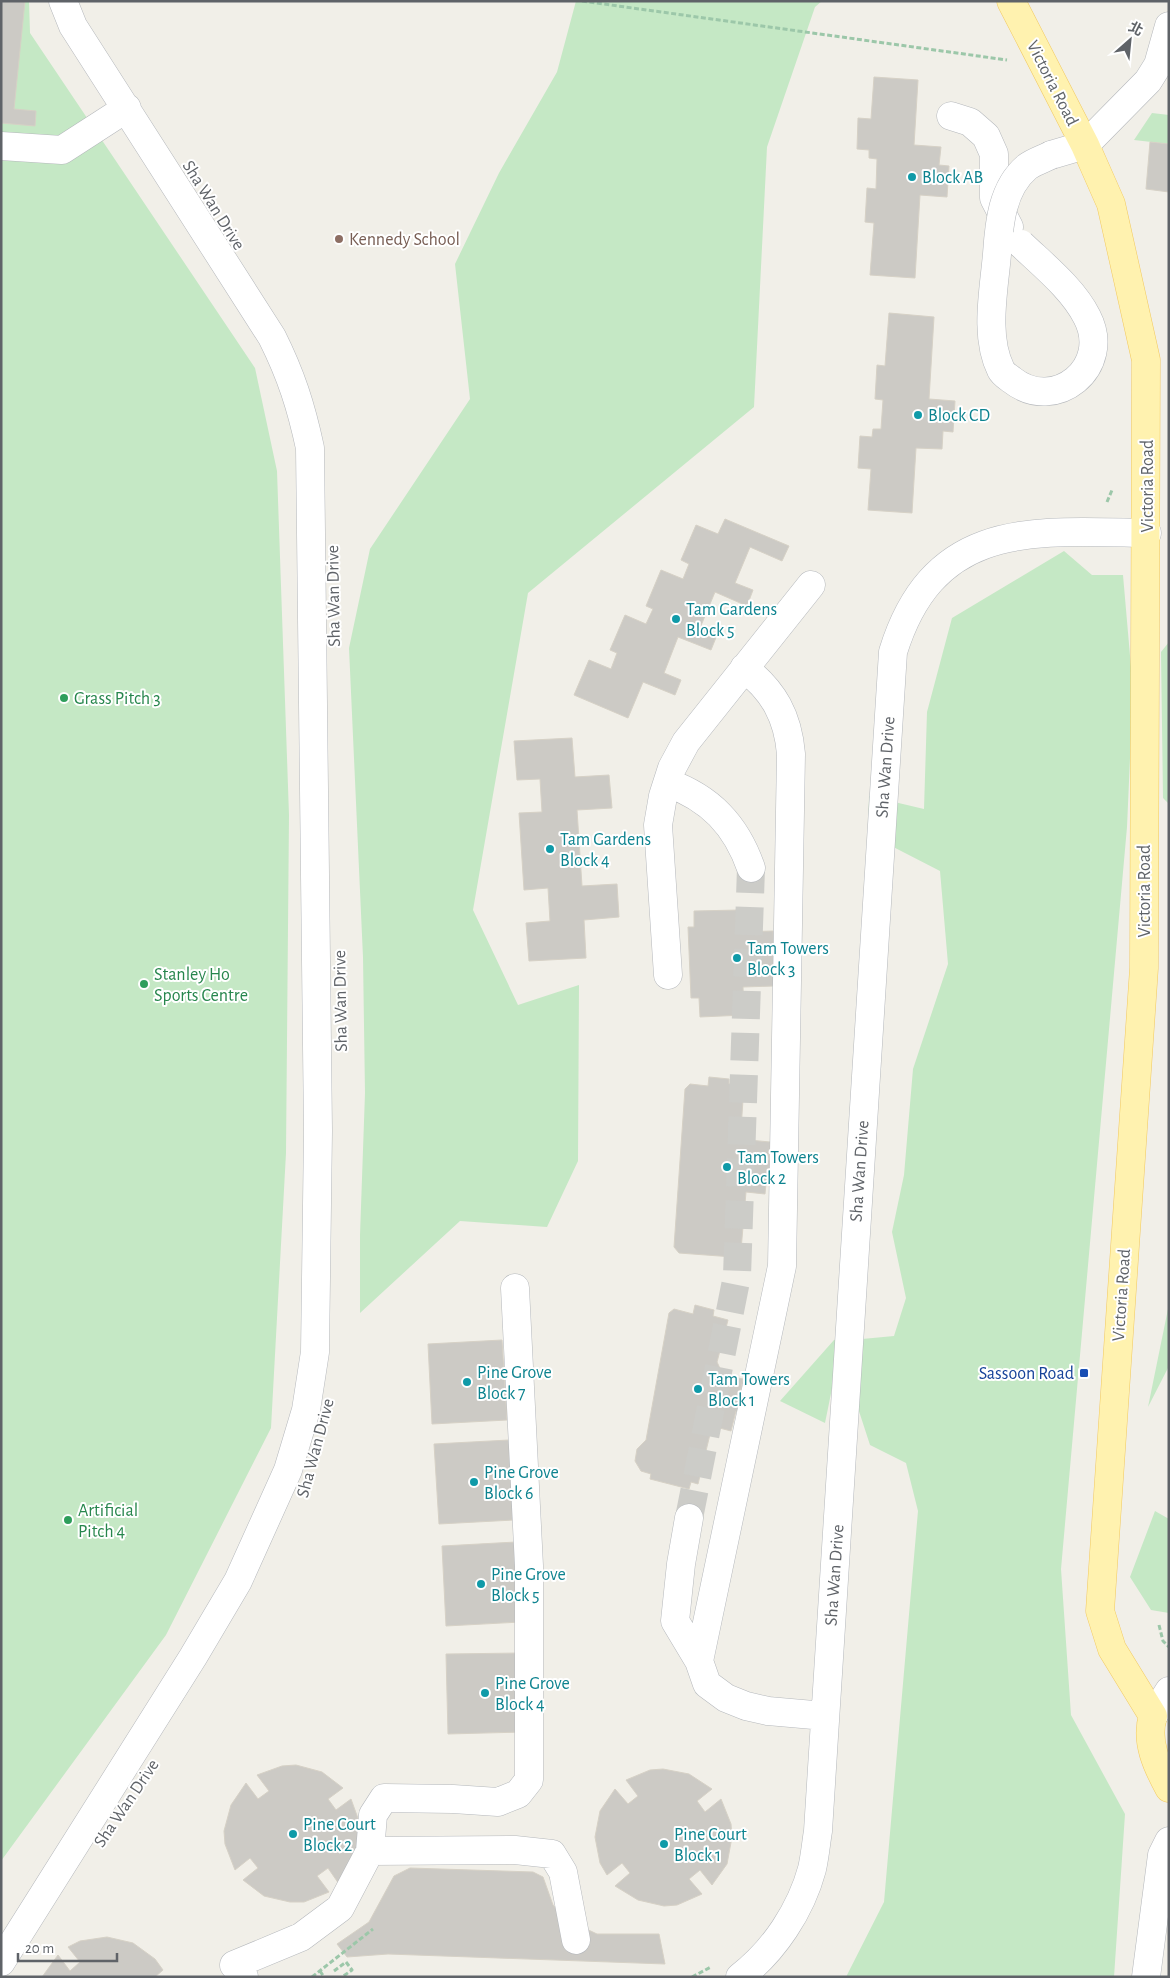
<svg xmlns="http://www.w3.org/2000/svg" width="1170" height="1978" font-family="'Alegreya Sans','Noto Sans TC',sans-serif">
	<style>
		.green { fill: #c5e8c5 }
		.building { fill: #cccac5; stroke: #d6d1c6 }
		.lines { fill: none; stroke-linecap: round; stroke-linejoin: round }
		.minor-tunnel { stroke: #ccccc8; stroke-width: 28; stroke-dasharray: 28 14; stroke-linecap: butt }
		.minor-casing { stroke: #b5b8bc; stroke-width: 29 }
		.major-casing { stroke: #f2c960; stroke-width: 29 }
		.path { stroke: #9cc7a9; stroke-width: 3; stroke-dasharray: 5 2.5; stroke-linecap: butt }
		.minor { stroke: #fff; stroke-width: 28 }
		.major { stroke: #fff2af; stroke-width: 28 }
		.minor-bridge-casing { stroke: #b5b8bc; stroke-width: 29; stroke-linecap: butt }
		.minor-bridge { stroke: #fff; stroke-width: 28 }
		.culture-dot { fill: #0f9aa8; stroke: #fff; stroke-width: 2 }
		.education-dot { fill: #8d6e63; stroke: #fff; stroke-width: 2 }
		.leisure-dot { fill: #2e9e5b; stroke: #fff; stroke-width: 2 }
		.transit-dot { fill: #1a4fb4; stroke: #fff; stroke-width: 2 }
		.labels { text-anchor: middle; stroke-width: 4; stroke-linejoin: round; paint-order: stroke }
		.street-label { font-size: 18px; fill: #5f6368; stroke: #fff }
		.culture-label { font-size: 18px; fill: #0d838f; stroke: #fff; text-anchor: start }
		.education-label { font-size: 18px; fill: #785e54; stroke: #fff; text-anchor: start }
		.leisure-label { font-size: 18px; fill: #27864d; stroke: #fff; text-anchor: start }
		.transit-label { font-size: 18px; fill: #164399; stroke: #fff; text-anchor: end }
	</style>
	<rect width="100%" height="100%" fill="#f1efe8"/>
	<path class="green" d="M 1,1 L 29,1 L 30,33 L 255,368 L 277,471 L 289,815 L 286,1153 L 271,1428 L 166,1635 L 1,1861 Z
		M 576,1 L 822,1 L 815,7 L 767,147 L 754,407 L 528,593 L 473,910 L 518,1005 L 579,985 L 578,1161 L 547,1227 L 460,1221 L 360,1313 L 360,1235 L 365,1093 L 363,957 L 349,648 L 370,549 L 470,399 L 455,264 L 499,173 L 557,72 Z
		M 1152,113 L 1169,115 L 1169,144 L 1134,140 Z
		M 1064,551 L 1092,575 L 1123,575 L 1133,690 L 1127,827 L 1061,1569 L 1071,1715 L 1125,1814 L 1114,1977 L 846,1977 L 884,1902 L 918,1511 L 906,1463 L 870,1445 L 857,1405 L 862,1339 L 894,1336 L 906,1298 L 892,1232 L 904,1175 L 913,1069 L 948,964 L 940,871 L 868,834 L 869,796 L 924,809 L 927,712 L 952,618 Z
		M 1169,642 L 1169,804 L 1163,798 L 1161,652 Z
		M 1169,1304 L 1169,1366 L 1148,1407 Z
		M 842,1339 L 825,1423 L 780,1401 L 834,1340 Z
		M 1155,1511 L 1169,1519 L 1169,1613 L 1151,1610 L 1130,1577 Z"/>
	<path class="building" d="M 1,1 L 25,1 L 14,109 L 36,111 L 35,126 L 1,123 Z
		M 874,77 L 918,80 L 914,145 L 941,147 L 939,165 L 949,166 L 947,197 L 920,195 L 915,278 L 870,275 L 874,223 L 865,222 L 867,188 L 876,189 L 877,159 L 869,158 L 869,150 L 857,149 L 858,118 L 871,119 Z
		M 1150,142 L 1169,144 L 1169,192 L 1146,189 Z
		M 889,313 L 934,317 L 929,399 L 955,401 L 953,432 L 943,431 L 942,449 L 916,448 L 912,513 L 868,510 L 871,469 L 858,468 L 860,436 L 872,437 L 873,429 L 881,429 L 883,400 L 875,399 L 877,365 L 885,366 Z
		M 725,519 L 789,546 L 782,561 L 750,547 L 735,583 L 753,590 L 747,606 L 715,592 L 700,628 L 717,635 L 711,650 L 678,637 L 664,673 L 681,680 L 675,695 L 643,682 L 628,718 L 574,695 L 589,660 L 611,669 L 617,653 L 610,650 L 625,615 L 646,624 L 653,609 L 646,606 L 661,570 L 683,579 L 689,564 L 681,560 L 696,525 L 718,534 Z
		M 572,738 L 575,777 L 609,775 L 612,808 L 577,810 L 582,886 L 617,884 L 619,917 L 584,920 L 586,958 L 529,961 L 526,923 L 550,921 L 548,888 L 524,890 L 519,813 L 542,812 L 540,779 L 517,780 L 514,741 Z
		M 739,910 L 740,932 L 773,931 L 774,951 L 785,964 L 773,964 L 774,986 L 743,987 L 744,1015 L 700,1017 L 699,998 L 691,998 L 688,927 L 694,927 L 694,911 Z
		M 709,1077 L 729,1079 L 729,1084 L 744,1085 L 741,1129 L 749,1140 L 770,1142 L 768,1160 L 774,1161 L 773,1174 L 767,1173 L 765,1194 L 746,1192 L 741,1250 L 734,1250 L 733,1257 L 679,1253 L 674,1247 L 685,1089 L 690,1084 L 708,1086 Z
		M 695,1305 L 714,1310 L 713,1316 L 728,1320 L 717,1362 L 723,1375 L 743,1379 L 739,1398 L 745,1399 L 742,1413 L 736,1411 L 731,1431 L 712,1426 L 698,1484 L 691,1482 L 689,1489 L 650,1479 L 651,1474 L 641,1471 L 635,1461 L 637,1449 L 646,1440 L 669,1313 L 674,1309 L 693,1314 Z
		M 502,1340 L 507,1420 L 432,1424 L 428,1344 Z
		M 509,1440 L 514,1520 L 439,1524 L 434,1444 Z
		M 516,1542 L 521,1622 L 446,1626 L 442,1546 Z
		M 521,1653 L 523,1732 L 448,1734 L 446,1654 Z
		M 296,1765 L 322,1772 L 343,1788 L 328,1799 L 336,1810 L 351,1799 L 360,1824 L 355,1863 L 339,1884 L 328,1868 L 317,1876 L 329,1892 L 304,1902 L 290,1902 L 264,1896 L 243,1880 L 258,1868 L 250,1858 L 235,1870 L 225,1844 L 224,1831 L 231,1805 L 246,1783 L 258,1799 L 269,1791 L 257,1775 L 282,1766 Z
		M 663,1769 L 689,1774 L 712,1789 L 697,1801 L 705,1812 L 721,1799 L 731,1824 L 732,1837 L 727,1864 L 712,1885 L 700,1870 L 689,1879 L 702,1894 L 677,1905 L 664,1906 L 638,1900 L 615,1886 L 630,1873 L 622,1863 L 607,1875 L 600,1863 L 595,1837 L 600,1811 L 615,1789 L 628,1804 L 638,1796 L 626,1780 L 650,1770 Z
		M 410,1868 L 533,1872 L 543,1877 L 553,1905 L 565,1919 L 597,1934 L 659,1934 L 665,1964 L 388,1954 L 347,1957 L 337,1944 L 369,1922 L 394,1876 Z
		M 107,1937 L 133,1943 L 155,1959 L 163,1970 L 155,1977 L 42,1977 L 58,1955 L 70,1971 L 80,1962 L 68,1947 L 80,1941 Z"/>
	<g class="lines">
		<path class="minor-tunnel" d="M 689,1518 L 737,1276 L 751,868"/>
		<g class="minor-casing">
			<path id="minor" d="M 951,116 L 970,122 L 986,136 L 994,154 L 994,198 L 1009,227
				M 1,146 L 62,150 L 127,108
				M 1051,155 L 1085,145 L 1148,81 L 1158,65 L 1169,26
				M 744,668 C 774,691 788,717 791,754 L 782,1266 L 699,1661 L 707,1684 L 726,1698 L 746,1706 L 768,1711 L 825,1716
				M 668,783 C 710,798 736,825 751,868
				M 668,975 L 658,825 L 663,796 L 672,768 L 686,742 L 811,585
				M 689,1518 L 681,1564 L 675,1621 L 699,1661
				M 1153,1716 L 1169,1691
				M 370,1851 L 373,1815 L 384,1798 L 453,1799 L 498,1802 L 518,1794 L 529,1780 L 529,1566 L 515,1288
				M 1,1962 L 193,1657 L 238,1581 L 288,1470 L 306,1410 L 315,1352 L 318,1131 L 310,448 C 301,406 291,375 272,337 L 73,26 L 63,1
				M 244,1977 L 234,1965 L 301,1937 L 340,1908 L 370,1851 L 515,1850 L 552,1854 L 563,1872 L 576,1940
				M 740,1977 C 774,1951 801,1910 812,1869 C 815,1856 816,1843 818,1831 L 893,652 C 934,519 1034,531 1147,533
				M 1146,1977 L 1162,1855 L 1169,1841"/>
		</g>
		<g class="major-casing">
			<path id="major" d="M 1011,1 L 1085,145 L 1111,204 L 1146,360 L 1144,968 L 1100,1611 L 1112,1649 L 1153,1716 C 1145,1741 1157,1766 1169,1788"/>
		</g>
		<path class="path" d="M 582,1 L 1007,60
			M 1107,502 L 1112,490
			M 1159,1625 L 1163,1641 L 1169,1647
			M 320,1971 L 324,1977
			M 334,1971 L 346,1962 L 352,1970 L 342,1977
			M 312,1977 L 373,1929
			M 692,1977 L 711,1967"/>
		<use href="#minor" class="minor"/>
		<use href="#major" class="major"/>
		<g class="minor-bridge-casing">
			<path id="minor-bridge" d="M 1021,244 C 1044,266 1073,289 1087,317 C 1113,367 1055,414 1012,380 C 1008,377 1003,374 1001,370 C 984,336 994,290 997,254 C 999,224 1002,188 1027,167 C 1033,162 1043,159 1051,155"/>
		</g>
		<use href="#minor-bridge" class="minor-bridge"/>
	</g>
	<g class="culture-dot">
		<circle cx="912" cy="177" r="5"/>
		<circle cx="918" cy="415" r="5"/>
		<circle cx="676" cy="619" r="5"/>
		<circle cx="550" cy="849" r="5"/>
		<circle cx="737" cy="958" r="5"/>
		<circle cx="727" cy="1167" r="5"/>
		<circle cx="467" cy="1382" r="5"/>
		<circle cx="698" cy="1389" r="5"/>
		<circle cx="474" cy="1482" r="5"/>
		<circle cx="481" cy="1584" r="5"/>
		<circle cx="485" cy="1693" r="5"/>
		<circle cx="293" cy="1834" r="5"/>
		<circle cx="664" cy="1844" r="5"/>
	</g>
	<circle class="education-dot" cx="339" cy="239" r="5"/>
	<g class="leisure-dot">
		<circle cx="64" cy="698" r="5"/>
		<circle cx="144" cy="984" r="5"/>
		<circle cx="68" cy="1520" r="5"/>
	</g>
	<rect class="transit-dot" x="1079" y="1368" width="10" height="10" rx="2.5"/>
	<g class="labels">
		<g class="street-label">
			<text transform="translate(1053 83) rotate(63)" y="6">Victoria Road</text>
			<text transform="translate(214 205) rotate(58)" y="6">Sha Wan Drive</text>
			<text transform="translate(1147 486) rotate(-90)" y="6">Victoria Road</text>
			<text transform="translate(333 596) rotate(-91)" y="6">Sha Wan Drive</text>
			<text transform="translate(885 767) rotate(-86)" y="6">Sha Wan Drive</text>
			<text transform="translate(1144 891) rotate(-90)" y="6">Victoria Road</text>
			<text transform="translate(340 1001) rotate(-91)" y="6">Sha Wan Drive</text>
			<text transform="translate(859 1171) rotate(-86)" y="6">Sha Wan Drive</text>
			<text transform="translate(1121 1295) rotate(-86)" y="6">Victoria Road</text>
			<text transform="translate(315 1448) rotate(-75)" y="6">Sha Wan Drive</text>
			<text transform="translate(834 1575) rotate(-86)" y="6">Sha Wan Drive</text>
			<text transform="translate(126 1803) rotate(-56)" y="6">Sha Wan Drive</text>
		</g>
		<g class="culture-label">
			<text x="922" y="183">Block AB</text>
			<text x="928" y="421">Block CD</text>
			<text x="686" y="615">Tam Gardens<tspan x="686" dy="21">Block 5</tspan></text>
			<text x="560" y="845">Tam Gardens<tspan x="560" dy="21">Block 4</tspan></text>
			<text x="747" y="954">Tam Towers<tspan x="747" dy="21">Block 3</tspan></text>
			<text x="737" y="1163">Tam Towers<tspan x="737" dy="21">Block 2</tspan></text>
			<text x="477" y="1378">Pine Grove<tspan x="477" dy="21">Block 7</tspan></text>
			<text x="708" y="1385">Tam Towers<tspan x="708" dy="21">Block 1</tspan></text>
			<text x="484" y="1478">Pine Grove<tspan x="484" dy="21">Block 6</tspan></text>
			<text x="491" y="1580">Pine Grove<tspan x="491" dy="21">Block 5</tspan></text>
			<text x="495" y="1689">Pine Grove<tspan x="495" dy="21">Block 4</tspan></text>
			<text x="303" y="1830">Pine Court<tspan x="303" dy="21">Block 2</tspan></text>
			<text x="674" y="1840">Pine Court<tspan x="674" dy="21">Block 1</tspan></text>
		</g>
		<g class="education-label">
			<text x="349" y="245">Kennedy School</text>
		</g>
		<g class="leisure-label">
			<text x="74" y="704">Grass Pitch 3</text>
			<text x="154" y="980">Stanley Ho<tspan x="154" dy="21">Sports Centre</tspan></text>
			<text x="78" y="1516">Artificial<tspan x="78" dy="21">Pitch 4</tspan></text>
		</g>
		<g class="transit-label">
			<text x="1074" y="1379">Sassoon Road</text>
		</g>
	</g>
	<rect width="1170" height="1978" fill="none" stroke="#5f6368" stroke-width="5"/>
	<g transform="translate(1130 40) rotate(27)" stroke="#ffffff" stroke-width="4" paint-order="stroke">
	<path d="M0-4L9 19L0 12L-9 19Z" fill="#5f6368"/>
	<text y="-8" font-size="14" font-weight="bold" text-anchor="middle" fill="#5f6368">北</text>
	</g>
	<path d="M18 1953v8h99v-8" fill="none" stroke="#5f6368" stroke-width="2.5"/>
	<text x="25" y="1953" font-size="15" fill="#5f6368" stroke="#ffffff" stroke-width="4" paint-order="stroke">20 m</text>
</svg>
